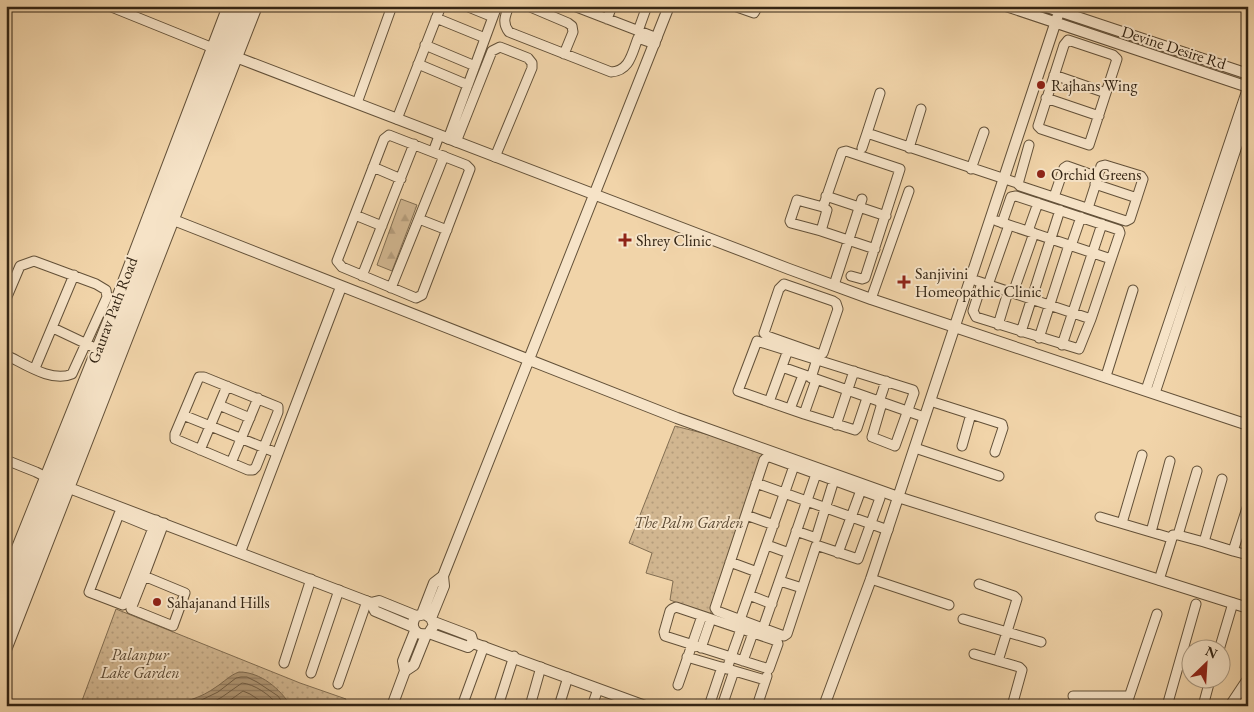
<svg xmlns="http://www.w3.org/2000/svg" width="1254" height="712" font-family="'EB Garamond',serif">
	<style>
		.forest { fill: url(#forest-firs); stroke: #826e52 }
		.park { fill: url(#park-dots); stroke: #826e52 }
		.water { fill: url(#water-rules); stroke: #7f6a4f }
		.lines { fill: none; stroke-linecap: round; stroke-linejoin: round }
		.shore { stroke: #725e45; stroke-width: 1 }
		.canal { stroke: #b19876; stroke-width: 8 }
		.minor-casing { stroke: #635139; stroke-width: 11 }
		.tertiary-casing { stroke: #635139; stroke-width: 12 }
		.secondary-casing { stroke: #342514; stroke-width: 14 }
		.minor { stroke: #f6e3c7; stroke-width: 9 }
		.tertiary { stroke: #f6e3c7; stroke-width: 10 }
		.secondary { stroke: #f6e3c7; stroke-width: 11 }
		.poi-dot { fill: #8f2418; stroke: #f6e3c7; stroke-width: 2 }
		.labels { text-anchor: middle; stroke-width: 4; stroke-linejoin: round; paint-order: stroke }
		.street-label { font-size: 16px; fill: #342514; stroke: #f6e3c7 }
		.poi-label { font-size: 16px; fill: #342514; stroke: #f6e3c7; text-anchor: start }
		.park-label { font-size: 16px; font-style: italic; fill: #5b4933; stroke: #f6e3c7 }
	</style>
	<defs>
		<pattern id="forest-firs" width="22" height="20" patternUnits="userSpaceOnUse" patternTransform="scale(1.25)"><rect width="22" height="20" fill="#d1b690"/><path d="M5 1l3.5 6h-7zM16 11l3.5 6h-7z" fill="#b49c7b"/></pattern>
		<pattern id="park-dots" width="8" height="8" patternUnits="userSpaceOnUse" patternTransform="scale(1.25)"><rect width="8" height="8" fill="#d1b690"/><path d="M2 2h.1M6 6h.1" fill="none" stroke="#b49c7b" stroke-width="1.8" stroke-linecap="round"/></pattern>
		<pattern id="water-rules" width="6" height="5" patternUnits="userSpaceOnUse" patternTransform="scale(1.25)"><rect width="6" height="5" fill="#b19876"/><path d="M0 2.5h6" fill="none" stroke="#917c60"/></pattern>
	</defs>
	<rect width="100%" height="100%" fill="#f1d4a9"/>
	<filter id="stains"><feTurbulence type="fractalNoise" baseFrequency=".004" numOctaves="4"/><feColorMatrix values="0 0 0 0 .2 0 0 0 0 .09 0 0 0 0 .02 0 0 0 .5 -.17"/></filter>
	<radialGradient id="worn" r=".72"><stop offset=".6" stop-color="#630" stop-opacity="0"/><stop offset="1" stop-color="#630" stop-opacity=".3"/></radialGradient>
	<path class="forest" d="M 401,199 L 417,205 L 392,271 L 377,265 Z"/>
	<path class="park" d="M 675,426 L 764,449 L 710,615 L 670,600 L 673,581 L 646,573 L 652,553 L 629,543 Z
		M 116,609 L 300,683 L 346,699 L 343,706 L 80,706 Z"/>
	<path class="water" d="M 239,672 C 261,672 280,689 291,706 L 164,706 C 183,703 201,698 216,687 C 224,682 230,675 239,672 Z"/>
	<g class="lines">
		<path class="shore" d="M 189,706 L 218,692 L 236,678 L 241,677 L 247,677 L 257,682 L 278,696 L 285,706
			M 206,706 L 222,697 L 242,683 C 254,684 271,695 278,706
			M 222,706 L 243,691 L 250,694 L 268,706"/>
		<path class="canal" d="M 1242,706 L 1248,697"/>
		<g class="minor-casing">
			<path id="minor" d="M 109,6 L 218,50
				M 466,6 L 493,17
				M 509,6 C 505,16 502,23 509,32 L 611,72 C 630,71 632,53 638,38 L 655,44
				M 528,6 L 568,23 L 572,26 L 573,32 L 564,54
				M 574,6 L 657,38
				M 734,6 L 754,13 L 758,6
				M 436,18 L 485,38
				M 607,19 L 612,6
				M 638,31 L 647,6
				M 1068,40 L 1113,55 L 1117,59 L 1089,145 L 1041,129 L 1038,126 L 1064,45 Z
				M 425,45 L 475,66
				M 418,64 L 468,85
				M 1054,75 L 1106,93
				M 880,93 L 867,133 L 1017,183
				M 1046,98 L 1099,116
				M 357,103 L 392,6
				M 397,119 L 441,6
				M 389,135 L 466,165 L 470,169 L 423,292 L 422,295 L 416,298 L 342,267 L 337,261 L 384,139 Z
				M 448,139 L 497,6
				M 456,142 L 492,51 L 500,47 L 528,58 L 532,63 L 532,68 L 495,157
				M 1029,145 L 1018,184 L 1020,186 L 1126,221 L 1130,219 L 1143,179 L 1141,176 L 1105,165 L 1101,166 L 1098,177 L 1067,166 L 1064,168 L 1054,197
				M 862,148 L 867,133
				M 909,148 L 921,109
				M 433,152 L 439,136
				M 373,167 L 401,179
				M 971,169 L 984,132
				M 1095,184 L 1137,198
				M 826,196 L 886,216
				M 823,207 L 827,210 L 821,231 L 875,249
				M 1088,208 L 1097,180
				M 355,215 L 382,226
				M 419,219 L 447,230
				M 997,221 L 1111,259
				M 821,231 L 791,223 L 790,221 L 797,200 L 823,207 L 842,152 L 846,151 L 900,169 L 865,278 L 862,279 L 851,276
				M 1028,231 L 1038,203
				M 1071,246 L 1081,217
				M 362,276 L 414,144
				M 977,281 L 1091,319
				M 982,283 L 973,311 L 976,317 L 1079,349 L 1091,319 L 1120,233 L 1119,230 L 1016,196 L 1011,197 L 1002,223
				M 784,284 L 833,301 L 836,303 L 838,309 L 823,353 L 818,354 L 767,336 L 764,333 L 779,289 Z
				M 834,285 L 862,199
				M 988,285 L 1009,225
				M 391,288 L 444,156
				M 1013,293 L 1034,233
				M 6,299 L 20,266 L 34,261 L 96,284 L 106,290 L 107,297 L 72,374 C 52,383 25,364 6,355
				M 871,299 L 909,191
				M 998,325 L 1008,292
				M 53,328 L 91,346
				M 1021,332 L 1060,210
				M 1039,338 L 1069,245
				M 1062,345 L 1102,224
				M 782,367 L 924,417
				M 35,368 L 74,275
				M 1106,376 L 1133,290
				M 199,377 L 204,377 L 278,407 L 278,412 L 256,467 L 253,470 L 248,470 L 175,439 L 175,434 Z
				M 811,378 L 817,359
				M 816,380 L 804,414 L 855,430 L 857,428 L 867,398
				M 1146,390 L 1248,87
				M 1155,393 L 1248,113
				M 930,401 L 1002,424 L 1003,428 L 995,452
				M 769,402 L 788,350
				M 879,402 L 886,381
				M 219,405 L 250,418
				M 790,409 L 803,375
				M 804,414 L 738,391 L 757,341 L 913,390 L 914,393 L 895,446 L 872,437 L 882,403
				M 183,415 L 277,453
				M 836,425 L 854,371
				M 962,446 L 971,414
				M 915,448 L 999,476
				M 200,450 L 227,386
				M 770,457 L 877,496 L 880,498 L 858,559 L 819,546 L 816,546 L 787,634 L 784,636 L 717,611 L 715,608 L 764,460 L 766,458 Z
				M 6,460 L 36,472 L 52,480
				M 231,463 L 258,398
				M 756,483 L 888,530
				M 1248,505 L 1233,551 L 1248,555
				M 746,515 L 774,525
				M 1100,517 L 1171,538
				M 1122,523 L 1142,455
				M 153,528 L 119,514 L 89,592 L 123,605 L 153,528 L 156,520
				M 796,531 L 816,538 L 834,480
				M 1151,532 L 1170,461
				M 1178,535 L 1197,471
				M 1204,542 L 1233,551
				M 767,545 L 789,553 L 816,474
				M 838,553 L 861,490
				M 730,562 L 757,572
				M 144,576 L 131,609 L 173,626 L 185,593 L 144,576 L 164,523
				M 871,579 L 949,605
				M 1159,580 L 1173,535 L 1178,535 L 1204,542 L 1222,479
				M 780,581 L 802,588
				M 979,584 L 1014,596 L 1017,599 L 998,661
				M 749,595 L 772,604
				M 963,619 L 1041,642
				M 740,620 L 795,463
				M 763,628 L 789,553
				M 701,648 L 711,619
				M 1219,650 L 1233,603
				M 974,654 L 1019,667 L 1022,670 L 1012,706
				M 687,657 L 765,680
				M 743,661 L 753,633
				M 284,663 L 311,579
				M 727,669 L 731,657 L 665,636 L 664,632 L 670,611 L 672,609 L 676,607 L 777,641 L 778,644 L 769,669 L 731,657 L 741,629
				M 311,673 L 339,590
				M 338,684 L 367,601
				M 678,685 L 702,616
				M 1073,696 L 1129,696
				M 462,706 L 484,646
				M 498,706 L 514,656
				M 530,706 L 541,667
				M 559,706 L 568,677
				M 592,706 L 598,689
				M 709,706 L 722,667
				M 722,706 L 734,671
				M 757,706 L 767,676
				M 1126,706 L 1157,614
				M 1167,706 L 1196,604
				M 1203,706 L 1210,680"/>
		</g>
		<g class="tertiary-casing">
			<path id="tertiary" d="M 1006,6 L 1248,87
				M 1044,6 L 1248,74
				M 228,54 L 789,269 L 871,299 L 1248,425
				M 166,217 L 677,418 L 898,497 L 1248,608
				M 64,486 L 371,603 L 379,601 L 416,616
				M 240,552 L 341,287
				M 6,575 L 110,316 L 228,6
				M 371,603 L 375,611 L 413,627
				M 422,614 L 434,583 L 443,576
				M 431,618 L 444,586 L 443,576 L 669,6
				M 434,622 L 471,636 L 473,643 L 645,706
				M 429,633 L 434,625 L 431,618 L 425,614 L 416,616 C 408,627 417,638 429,633 L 468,647 L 473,643
				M 6,650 L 257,6
				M 405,671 L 414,665 L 426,635
				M 392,706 L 405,671 L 403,661 L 415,631
				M 824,706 L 871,579 L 1059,12
				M 1230,706 L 1248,679"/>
		</g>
		<g class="secondary-casing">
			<path id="secondary" d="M 6,597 L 237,6
				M 6,626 L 247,6"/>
		</g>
		<use href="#minor" class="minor"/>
		<use href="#tertiary" class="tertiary"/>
		<use href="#secondary" class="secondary"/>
	</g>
	<g class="poi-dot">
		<circle cx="1041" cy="85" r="5"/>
		<circle cx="1041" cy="174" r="5"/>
		<path d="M622.5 232.5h5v5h5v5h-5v5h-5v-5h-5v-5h5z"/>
		<path d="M901.5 274.5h5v5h5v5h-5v5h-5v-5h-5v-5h5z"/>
		<circle cx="157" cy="602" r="5"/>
	</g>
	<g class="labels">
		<g class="street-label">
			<text transform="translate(1174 47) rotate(18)" y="6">Devine Desire Rd</text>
			<text transform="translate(112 310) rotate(-69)" y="6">Gaurav Path Road</text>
		</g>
		<g class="poi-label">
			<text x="1051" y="91">Rajhans Wing</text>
			<text x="1051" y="180">Orchid Greens</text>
			<text x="636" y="246">Shrey Clinic</text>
			<text x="915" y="279">Sanjivini<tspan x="915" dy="18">Homeopathic Clinic</tspan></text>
			<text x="167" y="608">Sahajanand Hills</text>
		</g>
		<g class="park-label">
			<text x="689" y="528">The Palm Garden</text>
			<text x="140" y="660">Palanpur<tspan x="140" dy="18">Lake Garden</tspan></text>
		</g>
	</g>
	<rect width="1254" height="712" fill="none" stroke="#f1d4a9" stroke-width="25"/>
	<rect x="8" y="8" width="1239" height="697" fill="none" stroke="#342514" stroke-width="2.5"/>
	<rect x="12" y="12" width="1229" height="687" fill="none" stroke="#342514"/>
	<g transform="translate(1206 664) rotate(25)"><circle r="24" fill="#f6e3c7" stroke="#a8977f"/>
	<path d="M0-4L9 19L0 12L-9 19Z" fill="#8f2418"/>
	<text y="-8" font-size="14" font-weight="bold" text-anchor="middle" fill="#342514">N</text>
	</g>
	<rect width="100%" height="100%" filter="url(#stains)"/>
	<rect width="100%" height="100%" fill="url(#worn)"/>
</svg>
